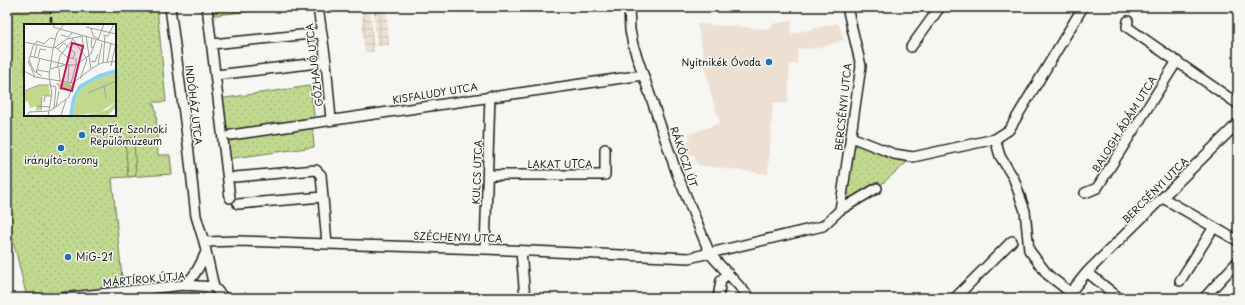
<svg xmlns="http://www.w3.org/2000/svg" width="1245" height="305" font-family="'Playpen Sans',sans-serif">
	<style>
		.built { fill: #ede0d3 }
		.industrial { fill: url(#industrial-grid) }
		.forest { fill: url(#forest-firs); stroke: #6e7a56 }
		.park { fill: url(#park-dots); stroke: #6e7a56; fill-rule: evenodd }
		.garden { fill: url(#garden-furrows); stroke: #6e7a56 }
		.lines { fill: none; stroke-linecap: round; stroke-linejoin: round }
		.minor-casing { stroke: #1c1c1c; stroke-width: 12 }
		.minor { stroke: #f6f6f2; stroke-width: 9 }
		.rail { stroke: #1c1c1c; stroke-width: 2.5; stroke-dasharray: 6 3; stroke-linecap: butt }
		.poi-dot { fill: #1f6fb2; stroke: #f6f6f2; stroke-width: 1.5 }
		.labels { text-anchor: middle; stroke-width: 3; stroke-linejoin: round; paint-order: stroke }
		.poi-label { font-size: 10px; fill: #1c1c1c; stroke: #f6f6f2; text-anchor: start }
		.street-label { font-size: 10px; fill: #1c1c1c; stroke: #f6f6f2 }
		.inset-road { fill: none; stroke: #9f9f9c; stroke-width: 1 }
		.view { fill: #c2185b; fill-opacity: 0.15; stroke: #c2185b; stroke-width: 2 }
		.inset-edge { fill: none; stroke: #1c1c1c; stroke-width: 2 }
	</style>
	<defs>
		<pattern id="industrial-grid" width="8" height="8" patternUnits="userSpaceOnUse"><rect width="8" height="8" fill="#ede0d3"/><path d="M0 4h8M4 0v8" fill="none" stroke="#cbc0b5"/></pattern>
		<pattern id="forest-firs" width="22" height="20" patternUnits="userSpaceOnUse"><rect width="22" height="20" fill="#c0d98f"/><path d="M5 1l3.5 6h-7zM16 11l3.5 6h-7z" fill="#a4ba7b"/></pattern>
		<pattern id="park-dots" width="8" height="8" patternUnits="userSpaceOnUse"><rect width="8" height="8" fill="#c0d98f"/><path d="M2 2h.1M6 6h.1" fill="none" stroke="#a4ba7b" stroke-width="1.8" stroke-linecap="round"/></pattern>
		<pattern id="garden-furrows" width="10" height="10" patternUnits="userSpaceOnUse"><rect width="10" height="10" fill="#c0d98f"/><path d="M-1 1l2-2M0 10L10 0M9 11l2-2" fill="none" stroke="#a4ba7b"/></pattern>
	</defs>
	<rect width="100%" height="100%" fill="#f6f6f2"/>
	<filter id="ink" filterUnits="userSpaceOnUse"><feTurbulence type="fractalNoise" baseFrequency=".025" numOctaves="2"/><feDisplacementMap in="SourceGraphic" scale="8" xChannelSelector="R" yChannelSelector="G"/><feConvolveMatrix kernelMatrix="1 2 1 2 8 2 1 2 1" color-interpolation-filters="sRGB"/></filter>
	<g filter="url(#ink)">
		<path class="built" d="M 792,20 L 791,34 L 838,23 L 844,40 L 818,48 L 798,49 L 797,64 L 790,64 L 788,103 L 773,103 L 768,174 L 697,165 L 694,155 L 680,158 L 675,146 L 690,140 L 689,134 L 720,123 L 711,95 L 697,24 L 771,29 L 773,24 Z"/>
		<path class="industrial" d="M 361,7 L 370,7 L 374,52 L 365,52 Z
			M 373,7 L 386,7 L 389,45 L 377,46 Z"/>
		<path class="forest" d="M 214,287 L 225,298 L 149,298 L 148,289 Z"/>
		<path class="park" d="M 7,7 L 127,7 L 127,9 L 157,7 L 166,102 L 153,102 L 156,111 L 158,155 L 170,155 L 172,174 L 112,178 L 123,288 L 27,298 L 7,215 ZM 25,25 L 115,25 L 115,115 L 25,115 Z
			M 208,7 L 286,7 L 208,16 Z
			M 310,86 L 315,122 L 312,123 L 314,147 L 226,159 L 218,99 Z
			M 851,137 L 913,157 L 877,188 L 840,210 Z"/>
		<path class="garden" d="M 134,138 L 136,176 L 128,177 L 125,139 Z"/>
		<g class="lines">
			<g class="minor-casing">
				<path id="minor" d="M 170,7 L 188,144 L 196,216 L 204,242 L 214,287 L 224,298
					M 207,7 L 230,198
					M 318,7 L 326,62 L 331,120
					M 629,7 L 630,30 L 633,45 L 677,174 L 710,254 L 750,298
					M 1128,21 L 1127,27 L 1238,104
					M 212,44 L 321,33
					M 911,47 L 940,7
					M 216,75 L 326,62
					M 231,135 L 643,75
					M 851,137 L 894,154 L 913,157 L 995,139 L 1009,130 L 1083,7
					M 995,139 L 1000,156 L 1014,179 L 1025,211 L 1029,250 L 1048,275 L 1070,292
					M 488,175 L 605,175 L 605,149
					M 235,177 L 316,170 L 321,175 L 327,244
					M 1085,193 L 1097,188 L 1177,61
					M 1163,198 L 1238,241
					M 238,204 L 323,197
					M 840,210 L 861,66 L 847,7
					M 204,242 L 238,241 L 327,244 L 485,249 L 689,258 L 823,226 L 840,210 L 877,188
					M 485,249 L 490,96
					M 521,251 L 525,298
					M 1087,272 L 1119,298
					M 1180,281 L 1214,227
					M 184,285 C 195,277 200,265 206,252
					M 62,298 L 184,285 L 214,287
					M 718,298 L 721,280 L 728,273
					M 955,298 L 1012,241
					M 1066,298 L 1087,272 L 1238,123
					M 1204,298 L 1238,261"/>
			</g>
			<use href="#minor" class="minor"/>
			<path class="rail" d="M 51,7 L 51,25"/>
		</g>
	</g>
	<g class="poi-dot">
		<circle cx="769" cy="62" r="4"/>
		<circle cx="82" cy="135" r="4"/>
		<circle cx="61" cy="148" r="4"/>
		<circle cx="68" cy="257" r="4"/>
	</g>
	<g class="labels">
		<g class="poi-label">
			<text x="761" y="66" text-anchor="end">Nyitnikék Óvoda</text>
			<text x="90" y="133">RepTár Szolnoki<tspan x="90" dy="12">Repülőmúzeum</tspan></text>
			<text x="61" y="164" text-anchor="middle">irányító-torony</text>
			<text x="76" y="261">MiG-21</text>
		</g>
		<g class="street-label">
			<text transform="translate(314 65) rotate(-97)" y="4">GŐZHAJÓ UTCA</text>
			<text transform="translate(435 93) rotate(-9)" y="4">KISFALUDY UTCA</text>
			<text transform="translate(194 105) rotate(83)" y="4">INDÓHÁZ UTCA</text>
			<text transform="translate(843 107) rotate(-84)" y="4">BERCSÉNYI UTCA</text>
			<text transform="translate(1124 124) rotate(-58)" y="4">BALOGH ÁDÁM UTCA</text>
			<text transform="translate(684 157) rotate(71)" y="4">RÁKÓCZI ÚT</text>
			<text x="560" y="168">LAKAT UTCA</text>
			<text transform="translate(477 172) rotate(-88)" y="4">KULCS UTCA</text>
			<text transform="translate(1155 190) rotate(-45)" y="4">BERCSÉNYI UTCA</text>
			<text transform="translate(458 237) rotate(2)" y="4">SZÉCHENYI UTCA</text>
			<text transform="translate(144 279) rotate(-5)" y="4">MÁRTÍROK ÚTJA</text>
		</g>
	</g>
	<g transform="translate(24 24)">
		<rect width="92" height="92" fill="#f6f6f2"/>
		<path d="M 92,78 L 92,83 L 83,92 L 59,92 L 83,86 Z" fill="#c0d98f"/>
		<path d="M 15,61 L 24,61 L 27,72 L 18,72 L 17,86 L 12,87 L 12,82 L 6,84 L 4,77 L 0,78 L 0,68 Z" fill="#c0d98f"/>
		<path d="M 92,49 L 92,78 L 76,88 L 49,92 L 52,74 L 58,64 L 71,56 ZM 32,59 L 45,59 L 48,62 L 48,66 L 36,66 Z" fill="#c0d98f"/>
		<path d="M 92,45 L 92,49 L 71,56 L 58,64 L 52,74 L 49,92 L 45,92 L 48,74 L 55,61 L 75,50 Z" fill="#8cd2ed"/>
		<path class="inset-road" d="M 31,0 L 29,3 L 57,11M 62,3 L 92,10M 67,4 L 69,12 L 75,15M 37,11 L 45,13 L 48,9M 57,11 L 92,21M 79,11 L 84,12 L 90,0M 62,12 L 67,45M 58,13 L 60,25M 48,14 L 63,35 L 56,55M 68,14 L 67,23 L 70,24M 74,16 L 80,0M 0,18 L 29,24M 31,23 L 43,33 L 50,35M 30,24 L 43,15 L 59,12M 34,25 L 40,19 L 51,29 L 49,34M 6,32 L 43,41 L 52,41 L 67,30 L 72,16M 10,33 L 13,21M 14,33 L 16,25 L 22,26M 4,37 L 11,53 L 49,59M 67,37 L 71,38 L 74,30M 79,38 L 81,12M 83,38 L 87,20M 74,40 L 78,19M 87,42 L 92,19M 33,44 L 36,32 L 49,15M 35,44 L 36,58M 26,45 L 41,41M 13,46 L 25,48M 0,47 L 11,53M 12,49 L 16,34M 18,52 L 10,47 L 5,36 L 9,22 L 13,17 L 20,20 L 26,14 L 31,15M 44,57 L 45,41M 47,59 L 52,41 L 52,34M 27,62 L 32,63 L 30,85M 80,62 L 82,75M 0,67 L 15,61 L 27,61M 64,69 L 92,57M 20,78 L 21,72 L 27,72M 13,82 L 26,83M 32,83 L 35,67M 17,86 L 18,73M 26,87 L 45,73 L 49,59 L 67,45 L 77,39 L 92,37M 37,91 L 42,76M 3,92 L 5,88 L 25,87M 24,92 L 28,70 L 25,52 L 29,25 L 33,9 L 40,0"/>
		<path class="view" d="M 48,19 L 59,22 L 48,67 L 37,64 Z"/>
		<rect width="92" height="92" class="inset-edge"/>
	</g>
	<rect width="1245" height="305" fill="none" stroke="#f6f6f2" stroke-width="24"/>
	<rect x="12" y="12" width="1221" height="281" fill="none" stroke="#1c1c1c" stroke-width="1.5" filter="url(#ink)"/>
</svg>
